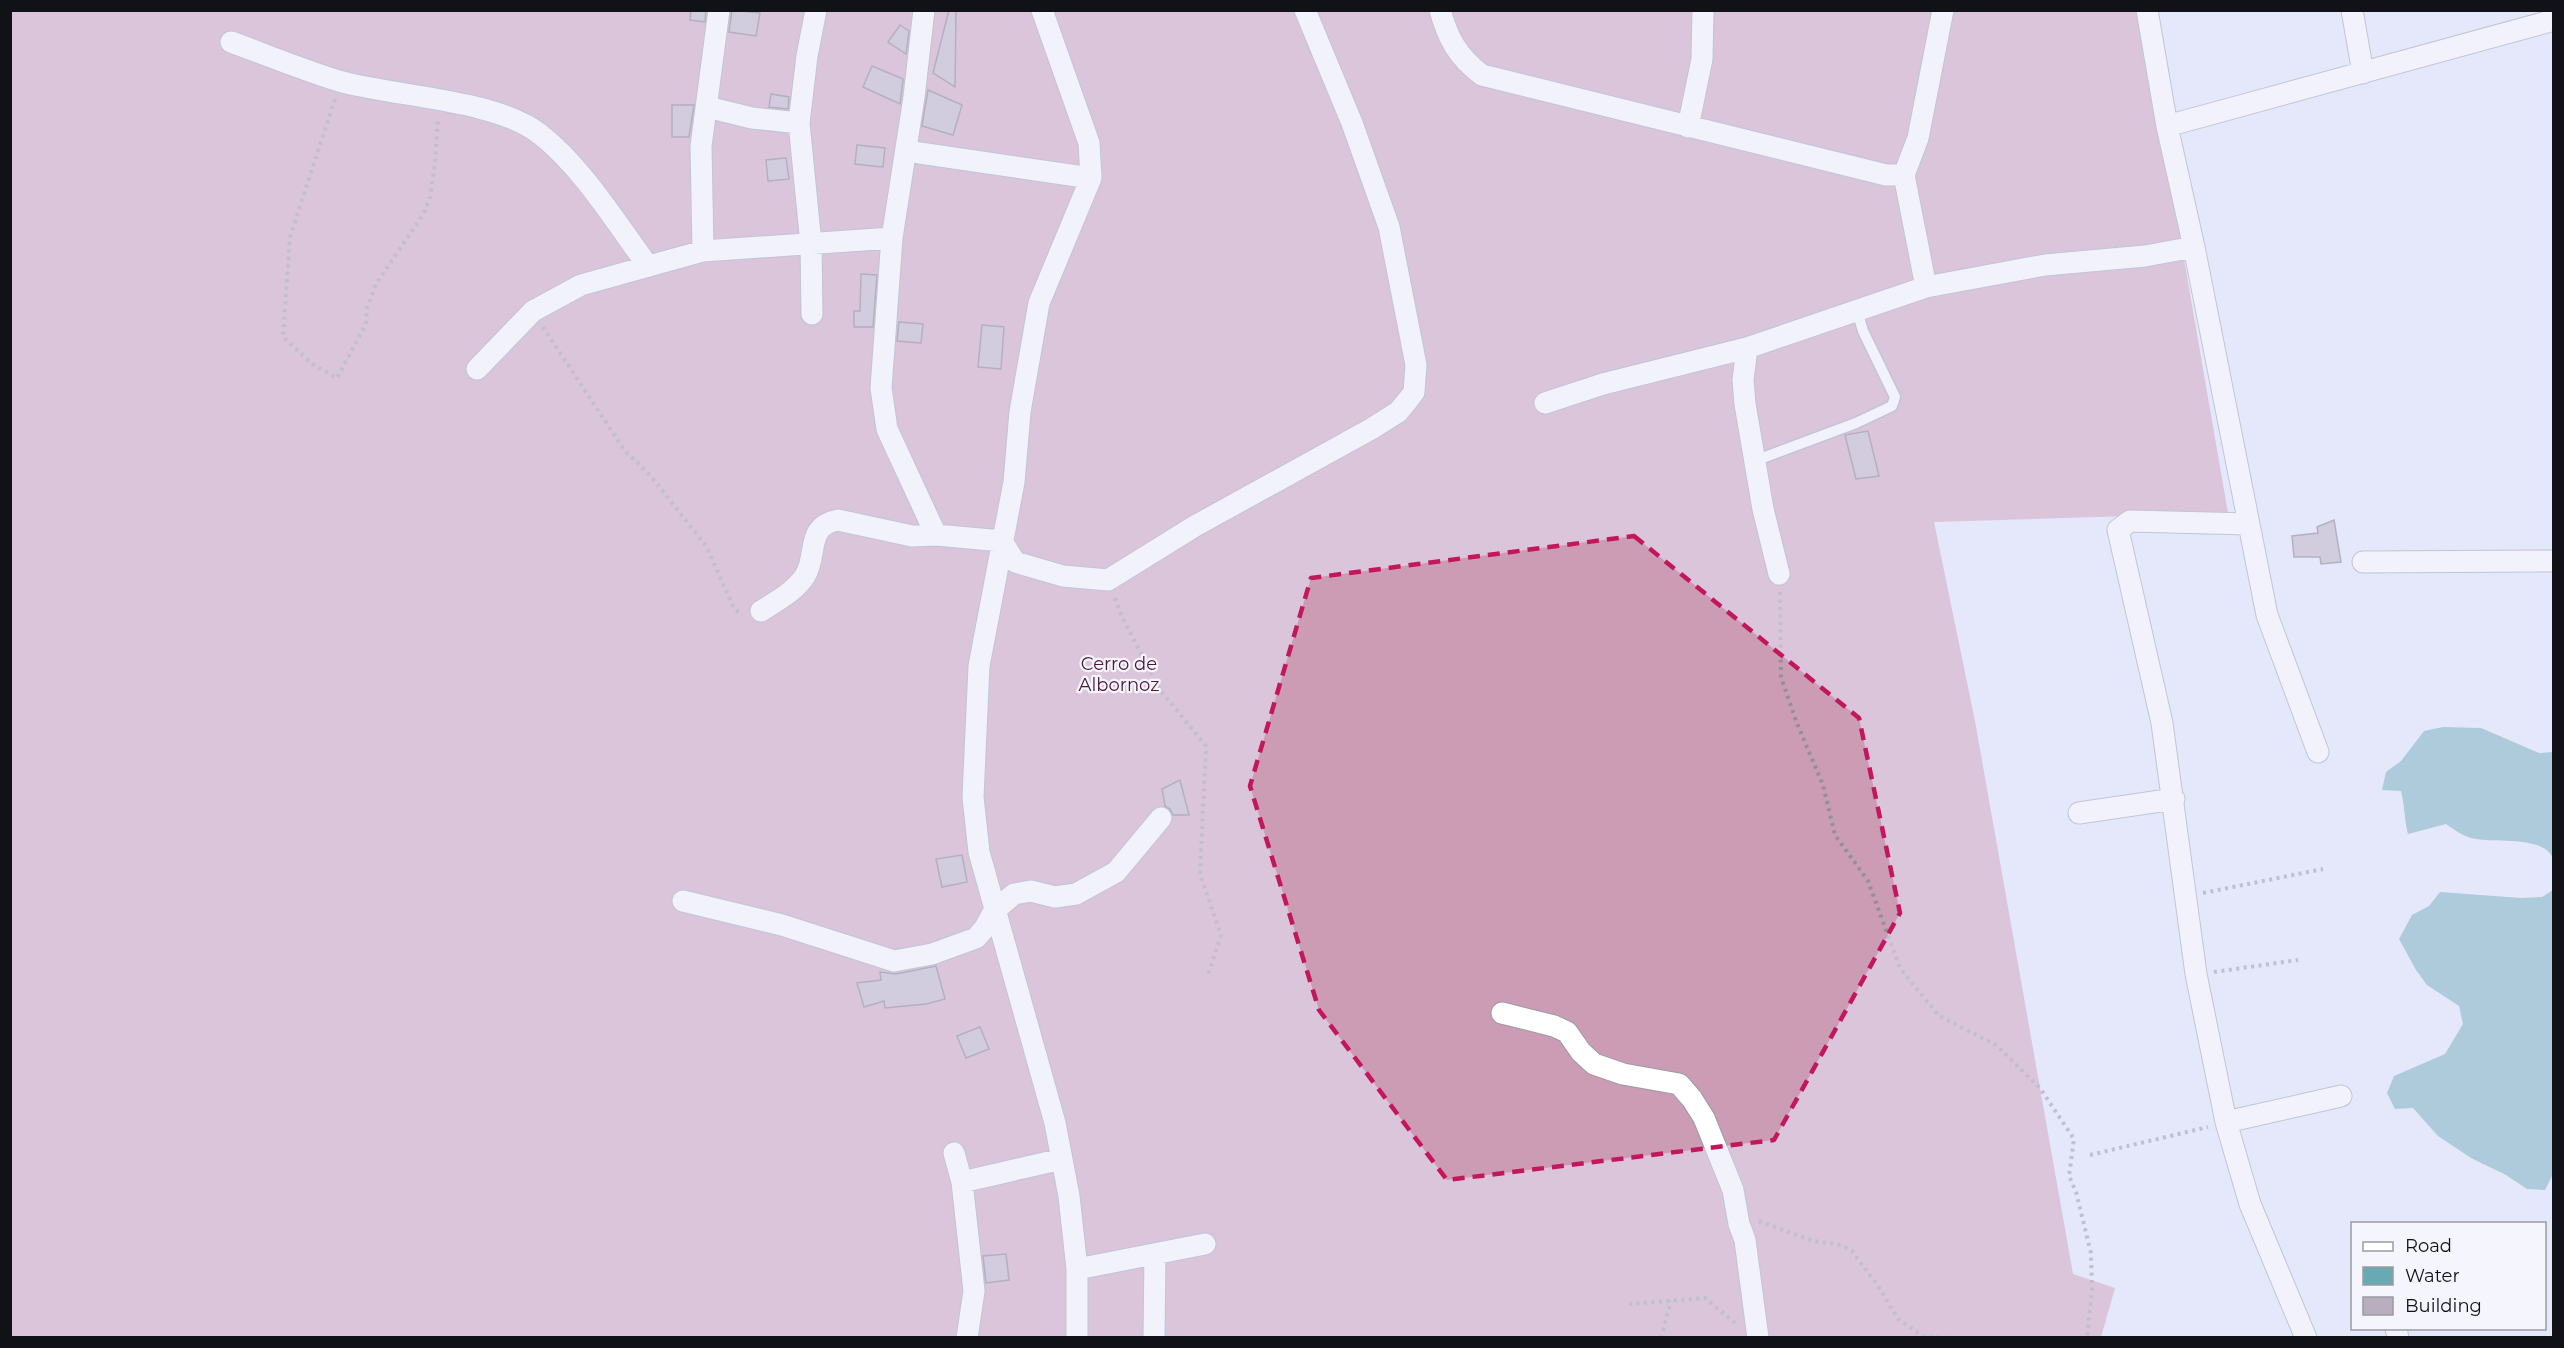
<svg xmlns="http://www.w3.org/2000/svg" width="2564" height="1348" font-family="Montserrat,sans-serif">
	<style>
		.forest { fill: #cc9bb4 }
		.water { fill: #69a9b3 }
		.building { fill: #b8aebe; stroke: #766e7c; stroke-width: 1.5 }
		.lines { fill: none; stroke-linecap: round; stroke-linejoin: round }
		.service-casing { stroke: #989bab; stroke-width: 13 }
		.minor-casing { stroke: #989bab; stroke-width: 23 }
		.path { stroke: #8e909d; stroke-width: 4; stroke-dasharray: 3 4.5; stroke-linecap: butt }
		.service { stroke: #fff; stroke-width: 10 }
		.minor { stroke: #fff; stroke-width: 21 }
		.marked { fill: none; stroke: #c2185b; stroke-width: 4.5; stroke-dasharray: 12 8; stroke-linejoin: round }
		.labels { text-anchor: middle; stroke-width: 4.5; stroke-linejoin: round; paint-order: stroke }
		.park-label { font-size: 18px; fill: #50163a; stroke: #f5f6fd }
	</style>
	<rect width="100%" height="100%" fill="#e5e8fa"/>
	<path class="forest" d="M 10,11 L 2141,11 L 2228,513 L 1934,522 L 1975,721 L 2073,1274 L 2115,1288 L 2101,1337 L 11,1337 Z"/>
	<path class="water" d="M 2443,727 L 2481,728 L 2539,753 L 2553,752 L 2553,858 C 2541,834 2493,844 2471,838 C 2463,836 2453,829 2446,824 L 2408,834 C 2404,819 2405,806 2401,791 L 2382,790 L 2386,772 L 2401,761 L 2424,731 Z
		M 2553,890 L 2553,1174 L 2545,1190 L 2527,1189 L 2506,1175 L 2471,1158 L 2438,1136 L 2413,1108 L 2395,1109 L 2387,1093 L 2394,1076 L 2445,1054 L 2463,1024 L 2459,1006 L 2427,985 L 2416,970 L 2399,939 L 2412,915 L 2429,906 L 2440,892 L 2521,898 L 2542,897 Z"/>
	<path class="building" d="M 691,10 L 706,10 L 705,22 L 690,20 Z
		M 732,10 L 760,13 L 756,36 L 729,32 Z
		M 949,10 L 956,10 L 955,87 L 933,73 Z
		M 900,25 L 909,31 L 906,54 L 888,42 Z
		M 872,66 L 903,79 L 900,104 L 863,87 Z
		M 928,90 L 962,105 L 953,135 L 922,126 Z
		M 771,94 L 789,97 L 788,109 L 769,107 Z
		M 672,105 L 694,105 L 689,137 L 672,137 Z
		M 857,145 L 885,148 L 883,167 L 855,164 Z
		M 786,158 L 789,179 L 768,181 L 766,160 Z
		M 861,274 L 877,275 L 873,327 L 854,327 L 854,311 L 860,311 Z
		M 899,322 L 923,324 L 921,343 L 897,341 Z
		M 982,325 L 1004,327 L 1001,369 L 978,367 Z
		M 1868,431 L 1879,476 L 1856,479 L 1845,435 Z
		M 2334,520 L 2341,562 L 2321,564 L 2320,557 L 2294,557 L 2292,536 L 2318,533 L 2317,527 Z
		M 1180,780 L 1189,815 L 1173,815 L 1170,809 L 1165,806 L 1162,789 Z
		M 962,855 L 967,882 L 942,887 L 936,859 Z
		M 936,966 L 945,999 L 926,1004 L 885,1008 L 884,1001 L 864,1007 L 857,983 L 881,980 L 880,972 L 896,974 Z
		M 980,1027 L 989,1049 L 966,1058 L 957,1036 Z
		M 1006,1254 L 1009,1280 L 986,1283 L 983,1256 Z"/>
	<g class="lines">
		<g class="service-casing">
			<path id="service" d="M 1757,460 L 1856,423 L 1892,406 L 1895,397 L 1863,331 L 1857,311"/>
		</g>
		<g class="minor-casing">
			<path id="minor" d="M 924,10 L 914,97 L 892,238 L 881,388 L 887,429 L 936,535
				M 1042,10 L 1089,143 L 1091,178 L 1039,303 L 1020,412 L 1014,482 L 979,666 L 973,797 L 979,852 L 1055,1123 L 1069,1196 L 1077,1269 L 1077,1338
				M 1440,10 C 1448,39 1458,57 1482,75 L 1886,175 L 1904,175
				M 2147,10 L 2167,126 L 2194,247 L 2267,615 L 2318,752
				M 2352,10 L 2363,73
				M 231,42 C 267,55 303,70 339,81 C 395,97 497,99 541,135 C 582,167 617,224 648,266
				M 707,107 L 752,118 L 799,123
				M 2167,126 L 2554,20
				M 1688,127 L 1702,59 L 1703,10
				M 906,151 L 1091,178
				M 703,251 L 701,146 L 719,10
				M 1926,287 L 1904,175 L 1918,138 L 1943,10
				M 812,314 L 811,244 L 799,123 L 807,56 L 816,10
				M 1747,348 L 1743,380 L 1745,404 L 1763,509 L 1779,574
				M 477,369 L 533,311 L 581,285 L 703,251 L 892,238
				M 1545,403 L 1603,384 L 1747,348 L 1926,287 L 2045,265 L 2145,256 L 2194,247
				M 2248,524 L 2130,521 L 2118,530 L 2162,723 L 2196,974 L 2226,1122 L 2250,1204 L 2306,1338
				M 2363,562 L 2554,561
				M 761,611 C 777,601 794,592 805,576 C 818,555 805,526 838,520 L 912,536 L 936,535 L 1002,541 L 1015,562 L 1063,576 L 1108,580 L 1195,526 L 1371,429 L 1398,412 L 1408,400 L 1414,392 L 1416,365 L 1389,227 L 1352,123 L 1305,10
				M 2079,813 L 2174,799
				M 683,901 L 782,925 L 894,961 L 932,954 L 976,938 L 984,929 L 994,911 L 1014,894 L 1031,891 L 1055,897 L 1076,894 L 1116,872 L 1161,818
				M 1502,1013 L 1554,1026 L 1567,1032 L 1581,1052 L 1594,1064 L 1623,1074 L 1679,1084 L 1692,1099 L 1704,1118 L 1733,1190 L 1739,1224 L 1745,1240 L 1758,1338
				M 2226,1122 L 2341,1096
				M 954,1153 L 962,1182 L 974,1291 L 967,1338
				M 962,1182 L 1062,1159
				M 1077,1269 L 1205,1244
				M 2396,1328 L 2398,1338
				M 1154,1338 L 1155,1254"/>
		</g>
		<path class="path" d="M 335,99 L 290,237 L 283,337 L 312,364 L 337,378 L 366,324 L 367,308 L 376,284 L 424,213 L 430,197 L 435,164 L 438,119
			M 543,327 L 625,451 L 650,475 L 706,546 L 734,608 L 742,616
			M 1780,592 L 1781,677 L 1796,721 L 1823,785 L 1835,835 L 1868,881 L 1900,968 L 1939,1016 L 1996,1045 L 2040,1088 L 2074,1139 L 2069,1176 L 2076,1192 L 2091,1253 L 2092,1290 L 2087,1338
			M 1115,598 L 1122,617 L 1160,690 L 1206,746 L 1200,874 L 1221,935 L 1208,975
			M 2203,893 L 2323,869
			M 2214,972 L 2298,960
			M 2090,1155 L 2208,1127
			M 1759,1221 L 1813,1241 L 1841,1245 L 1852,1251 L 1878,1286 L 1898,1319 L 1924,1337 L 1958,1338
			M 1629,1304 L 1705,1298 L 1735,1323
			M 1661,1338 L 1671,1301"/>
		<use href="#service" class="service"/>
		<use href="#minor" class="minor"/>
	</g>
	<path d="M0 0H2564V1348H0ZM 1634,536 L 1859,718 L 1900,913 L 1774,1140 L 1447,1180 L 1319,1010 L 1250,786 L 1311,578 Z" fill="#e5e8fa" fill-opacity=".55" fill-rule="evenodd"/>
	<path class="marked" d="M 1634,536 L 1859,718 L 1900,913 L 1774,1140 L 1447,1180 L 1319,1010 L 1250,786 L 1311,578 Z"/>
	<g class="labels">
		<g class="park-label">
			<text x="1119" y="670">Cerro de<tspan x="1119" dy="21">Albornoz</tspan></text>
		</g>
	</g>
	<rect width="2564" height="1348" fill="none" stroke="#111218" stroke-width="24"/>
	<rect x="2351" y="1222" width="195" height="108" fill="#f5f6fd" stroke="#9a9ba1" stroke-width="1.5"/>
	<rect x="2363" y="1242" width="30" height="9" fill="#ffffff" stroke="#9a9ba1" stroke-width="1.5"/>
	<text x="2405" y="1252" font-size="18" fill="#111218">Road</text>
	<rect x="2363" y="1267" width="30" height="18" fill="#69a9b3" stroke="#9a9ba1" stroke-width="1.5"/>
	<text x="2405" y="1282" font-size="18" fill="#111218">Water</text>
	<rect x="2363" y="1297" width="30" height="18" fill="#b8aebe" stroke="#9a9ba1" stroke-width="1.5"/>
	<text x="2405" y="1312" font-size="18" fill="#111218">Building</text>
</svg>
